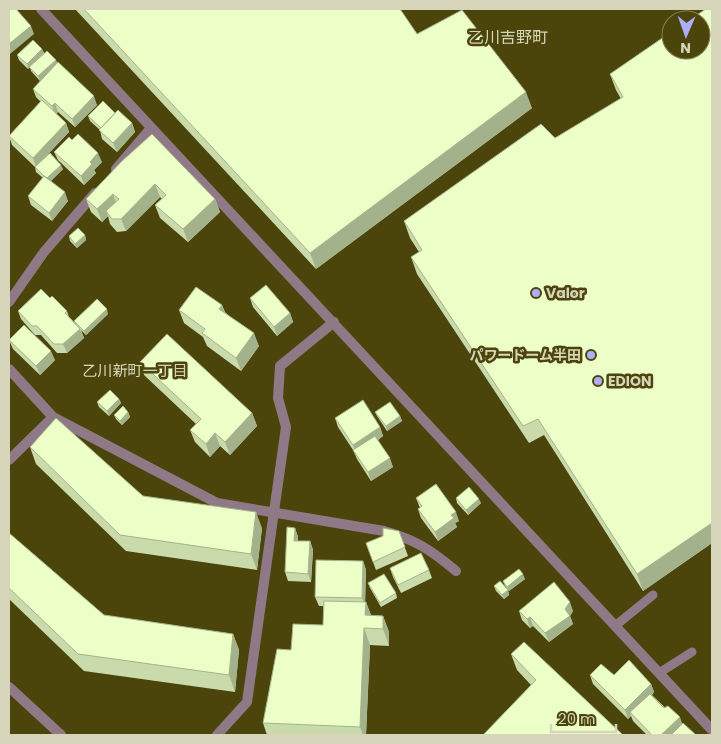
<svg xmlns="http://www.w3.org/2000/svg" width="721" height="744" font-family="Poppins,'Noto Sans JP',sans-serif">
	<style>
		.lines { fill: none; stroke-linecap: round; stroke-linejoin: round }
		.service { stroke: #907986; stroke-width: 9 }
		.minor { stroke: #907986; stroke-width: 10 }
		.wall { fill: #cadbab }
		.shaded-wall { fill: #a4b28b }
		.building { fill: #ebffc7; stroke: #a4b28b }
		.poi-dot { fill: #aeaefa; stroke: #4b450b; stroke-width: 2 }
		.labels { text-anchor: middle; stroke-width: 5; stroke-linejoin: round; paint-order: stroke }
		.poi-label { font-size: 14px; font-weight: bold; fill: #d7d5b9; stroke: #4b450b; text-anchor: start }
		.neighbourhood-label { font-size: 15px; fill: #d7d5b9; stroke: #4b450b }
		.quarter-label { font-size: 16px; fill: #d7d5b9; stroke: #4b450b }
	</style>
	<rect width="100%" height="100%" fill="#4b450b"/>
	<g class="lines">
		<path class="service" d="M 615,626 L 653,595
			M 659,673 L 692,652"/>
		<path class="minor" d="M 41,9 L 712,730
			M 116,169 L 151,128
			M 9,302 L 44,252 L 95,193
			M 9,369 L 53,417 L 217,503 L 384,531 C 416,540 431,550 456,571
			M 9,460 L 53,417
			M 9,687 L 61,735
			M 217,735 L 247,702 L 286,427 L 278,398 L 280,366 L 334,322"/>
	</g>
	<path class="wall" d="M 75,9 L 400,9 L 417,34 L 532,108 L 316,269 Z
		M 712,9 L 712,543 L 643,591 L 544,435 L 529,443 L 417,274 L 411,257 L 419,252 L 410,238 L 404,221 L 555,138 L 621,99 L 616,90 L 610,74 Z
		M 42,49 L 44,53 L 56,60 L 57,63 L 97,105 L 75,127 L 58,112 L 56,114 L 66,123 L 69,132 L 48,154 L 63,169 L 51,181 L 68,201 L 52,221 L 31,205 L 28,196 L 43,178 L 36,172 L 35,167 L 12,145 L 9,136 L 41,102 L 36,97 L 33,89 L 44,77 L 40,81 L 31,71 L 30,67 L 28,69 L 19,60 L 17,55 Z
		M 115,113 L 132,123 L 135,132 L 117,152 L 102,139 L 100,130 L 90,121 L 88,116 Z
		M 54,152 L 102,162 L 94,170 L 96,173 L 84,185 L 58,160 Z
		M 122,161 L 215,199 L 220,212 L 188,242 L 160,218 L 155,205 L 162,199 L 160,197 L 126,231 L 117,232 L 110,224 L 108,216 L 102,222 L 91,212 L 86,199 Z
		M 85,235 L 86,240 L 77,248 L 70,241 L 69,236 Z
		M 50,298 L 67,311 L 69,317 L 76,324 L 74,321 L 108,314 L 86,335 L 81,330 L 84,338 L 67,353 L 57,353 L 41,335 L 35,335 L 21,319 L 18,311 Z
		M 250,298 L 290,313 L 293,322 L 277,336 L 253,307 Z
		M 222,305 L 225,312 L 259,346 L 241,371 L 207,346 L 203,337 L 184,323 L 179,310 Z
		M 9,340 L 55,360 L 40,375 L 13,349 Z
		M 140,362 L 252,413 L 257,426 L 230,455 L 220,446 L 210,457 L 195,442 L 190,430 L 196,424 L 144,375 Z
		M 119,399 L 121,403 L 109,416 L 99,407 L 97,402 Z
		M 128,412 L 130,417 L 122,425 L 116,419 L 114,415 Z
		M 375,412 L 400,416 L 402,421 L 387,431 L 377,416 Z
		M 335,418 L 380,427 L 383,436 L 378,440 L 393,467 L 371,481 L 357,459 L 353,450 L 338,427 Z
		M 30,447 L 143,496 L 262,528 L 257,570 L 126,551 L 36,464 Z
		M 416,498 L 459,521 L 455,523 L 457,527 L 438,541 L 421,518 L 418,509 L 420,508 Z
		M 456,498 L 481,503 L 468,515 L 457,503 Z
		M 295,528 L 298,537 L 298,541 L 310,541 L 313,550 L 311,582 L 288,581 L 285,572 Z
		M 399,531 L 408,556 L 376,570 L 366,543 Z
		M 9,533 L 104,615 L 233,634 L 239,650 L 235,692 L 84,671 L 9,599 Z
		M 363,561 L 366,570 L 365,602 L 366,602 L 371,615 L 383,616 L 389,632 L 389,646 L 370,645 L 366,735 L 267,735 L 263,723 L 291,650 L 323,625 L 323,606 L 319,606 L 315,597 Z
		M 390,568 L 429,570 L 432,578 L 401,593 L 393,577 Z
		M 525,579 L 509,591 L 505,586 L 503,581 Z
		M 368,583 L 396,593 L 397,598 L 381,607 L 370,588 Z
		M 494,586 L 508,590 L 509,595 L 504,599 L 496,591 Z
		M 519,611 L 573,611 L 570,616 L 573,624 L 549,642 L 533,626 L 530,628 L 522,620 Z
		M 511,654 L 623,735 L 531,685 L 517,670 Z
		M 590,675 L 614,675 L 651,684 L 654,692 L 652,695 L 682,724 L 696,735 L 647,735 L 633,721 L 631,716 L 628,719 L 593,684 Z"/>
	<path class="shaded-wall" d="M 31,26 L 34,34 L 10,54 L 9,50 L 9,44 Z
		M 42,49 L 44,53 L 28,69 L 27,64 Z
		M 56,60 L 57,65 L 40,81 L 38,76 Z
		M 526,92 L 532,108 L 316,269 L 310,253 Z
		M 94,96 L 97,105 L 75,127 L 72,119 Z
		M 55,103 L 58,112 L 55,115 L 52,106 Z
		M 66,123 L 69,132 L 36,167 L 33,158 Z
		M 132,123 L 135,132 L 117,152 L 113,143 Z
		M 98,153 L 102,162 L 94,170 L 96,173 L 84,185 L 81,176 L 90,162 Z
		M 61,165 L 63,169 L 48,183 L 46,179 Z
		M 155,184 L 160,197 L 126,231 L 121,219 Z
		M 65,192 L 68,201 L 52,221 L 49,213 Z
		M 113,194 L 117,207 L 106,211 L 108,216 L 102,222 L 97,209 Z
		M 215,199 L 220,212 L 188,242 L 183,229 Z
		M 85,235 L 86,240 L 77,248 L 75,244 Z
		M 222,305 L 227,318 L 219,309 Z
		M 107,309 L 108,314 L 86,335 L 84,331 Z
		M 290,313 L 293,322 L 277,336 L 274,327 Z
		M 80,329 L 84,338 L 67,353 L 63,344 Z
		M 254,333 L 259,346 L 241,371 L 236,358 Z
		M 51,351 L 55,360 L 40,375 L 36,366 Z
		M 119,399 L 121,403 L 109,416 L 107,411 Z
		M 128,412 L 130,417 L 122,425 L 120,421 Z
		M 252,413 L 257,426 L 230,455 L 225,442 Z
		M 400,416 L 402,421 L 387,431 L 386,426 Z
		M 380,427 L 383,436 L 356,454 L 353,445 Z
		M 215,433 L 220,446 L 210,457 L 206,444 Z
		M 390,458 L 393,467 L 371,481 L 368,472 Z
		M 479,499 L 481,503 L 468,515 L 466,510 Z
		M 256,512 L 262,528 L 257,570 L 251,554 Z
		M 456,512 L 459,521 L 455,523 L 457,527 L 438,541 L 435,532 L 451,515 Z
		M 712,523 L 712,543 L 643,591 L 637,574 Z
		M 295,528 L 298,537 L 297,550 L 294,541 Z
		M 310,541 L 313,550 L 311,582 L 308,574 Z
		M 363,561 L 366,570 L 365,607 L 362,598 Z
		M 523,574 L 525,579 L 509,591 L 507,587 Z
		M 508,590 L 509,595 L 504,599 L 502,595 Z
		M 366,602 L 372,619 L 365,615 Z
		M 570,602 L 573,611 L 570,616 L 573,624 L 549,642 L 545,633 Z
		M 383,616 L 389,632 L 389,646 L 383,629 Z
		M 530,617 L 533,626 L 530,628 L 527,619 Z
		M 364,628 L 370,645 L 366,735 L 363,735 L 360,727 Z
		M 233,634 L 239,650 L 235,692 L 229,675 Z
		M 651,684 L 654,692 L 632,715 L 630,712 L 631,716 L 628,719 L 625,710 Z
		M 680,717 L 683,726 L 673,735 L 661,735 Z"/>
	<path class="building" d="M 9,9 L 16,9 L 31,26 L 9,44 Z
		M 84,9 L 400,9 L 417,34 L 462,10 L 526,92 L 310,253 Z
		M 706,9 L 712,9 L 712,523 L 637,574 L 538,419 L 523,426 L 411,257 L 422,250 L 404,221 L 541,124 L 555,138 L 623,97 L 610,74 L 671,32 L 671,50 L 701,50 L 701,20 L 689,20 Z
		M 33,40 L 42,49 L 27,64 L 17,55 Z
		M 47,51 L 56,60 L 38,76 L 29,67 Z
		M 58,62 L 94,96 L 72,119 L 55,103 L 52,106 L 33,89 Z
		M 42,100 L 66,123 L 33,158 L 9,136 Z
		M 103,101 L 115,113 L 101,128 L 88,116 Z
		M 118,110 L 132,123 L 113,143 L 99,130 Z
		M 78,134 L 98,153 L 90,162 L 92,164 L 81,176 L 54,152 L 69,137 L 72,140 Z
		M 152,134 L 215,199 L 183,229 L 155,205 L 166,195 L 155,184 L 121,219 L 112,219 L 106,211 L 119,199 L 113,194 L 97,209 L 86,199 L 122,161 Z
		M 50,153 L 61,165 L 47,178 L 44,176 L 35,167 Z
		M 44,176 L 65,192 L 49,213 L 28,196 Z
		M 78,228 L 85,235 L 75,244 L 69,236 Z
		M 266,285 L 290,313 L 274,327 L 250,298 Z
		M 196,287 L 222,305 L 219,309 L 254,333 L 236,358 L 202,333 L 205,329 L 179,310 Z
		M 41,289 L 50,298 L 52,296 L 67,311 L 65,313 L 80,329 L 63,344 L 54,344 L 37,326 L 32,326 L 18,311 Z
		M 97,299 L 107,309 L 84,331 L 74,321 Z
		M 24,325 L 51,351 L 36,366 L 9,340 Z
		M 167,334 L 252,413 L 225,442 L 215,433 L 206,444 L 190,430 L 201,419 L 140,362 Z
		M 110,390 L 119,399 L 107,411 L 97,402 Z
		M 363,400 L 380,427 L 353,445 L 335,418 Z
		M 390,402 L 400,416 L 386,426 L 375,412 Z
		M 123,406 L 128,412 L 120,421 L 114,415 Z
		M 56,418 L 143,496 L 256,512 L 251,554 L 120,535 L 30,447 Z
		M 375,436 L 390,458 L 368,472 L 353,450 Z
		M 436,484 L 456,512 L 451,515 L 454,518 L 435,532 L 418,509 L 422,506 L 416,498 Z
		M 469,487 L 479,499 L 466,510 L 456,498 Z
		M 287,527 L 295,528 L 294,541 L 310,541 L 308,574 L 285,572 Z
		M 383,528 L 399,531 L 405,547 L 373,562 L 366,543 L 383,536 Z
		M 9,533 L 104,615 L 233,634 L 229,675 L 78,654 L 9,588 Z
		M 421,553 L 429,570 L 398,585 L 390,568 Z
		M 316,560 L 363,561 L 362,598 L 315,597 Z
		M 519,569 L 523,574 L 507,587 L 503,581 Z
		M 384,574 L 396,593 L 380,603 L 368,583 Z
		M 500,581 L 508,590 L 502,595 L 494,586 Z
		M 554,582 L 570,602 L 565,609 L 570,616 L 545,633 L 530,617 L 527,619 L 519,611 Z
		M 324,601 L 366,602 L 365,615 L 383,616 L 383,629 L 364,628 L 360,727 L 263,723 L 277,649 L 291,650 L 293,624 L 323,625 Z
		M 524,642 L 623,735 L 483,735 L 536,680 L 511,654 Z
		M 629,660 L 651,684 L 625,710 L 590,675 L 601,664 L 614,675 Z
		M 650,694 L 664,708 L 668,706 L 680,717 L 661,735 L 652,735 L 630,712 Z
		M 683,723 L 696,735 L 671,735 Z"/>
	<g class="poi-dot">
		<circle cx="536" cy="293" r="5"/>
		<circle cx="591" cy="355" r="5"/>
		<circle cx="598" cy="381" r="5"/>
	</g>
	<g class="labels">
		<g class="poi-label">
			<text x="546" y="298">Valor</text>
			<text x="581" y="360" text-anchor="end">パワードーム半田</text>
			<text x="608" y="386">EDION</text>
		</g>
		<g class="neighbourhood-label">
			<text x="135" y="376">乙川新町一丁目</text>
		</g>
		<g class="quarter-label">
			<text x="508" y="43">乙川吉野町</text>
		</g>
	</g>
	<rect width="721" height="744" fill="none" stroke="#d7d5b9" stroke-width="20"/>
	<g transform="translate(686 35) rotate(182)"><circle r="24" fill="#4b450b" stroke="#837f51"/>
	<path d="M0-4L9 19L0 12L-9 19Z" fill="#aeaefa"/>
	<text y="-8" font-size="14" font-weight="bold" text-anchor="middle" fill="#d7d5b9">N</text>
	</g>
	<path d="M551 724v8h65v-8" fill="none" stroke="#d7d5b9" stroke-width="2.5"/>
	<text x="558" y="724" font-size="15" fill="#d7d5b9" stroke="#4b450b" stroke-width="4" paint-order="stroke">20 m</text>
</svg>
